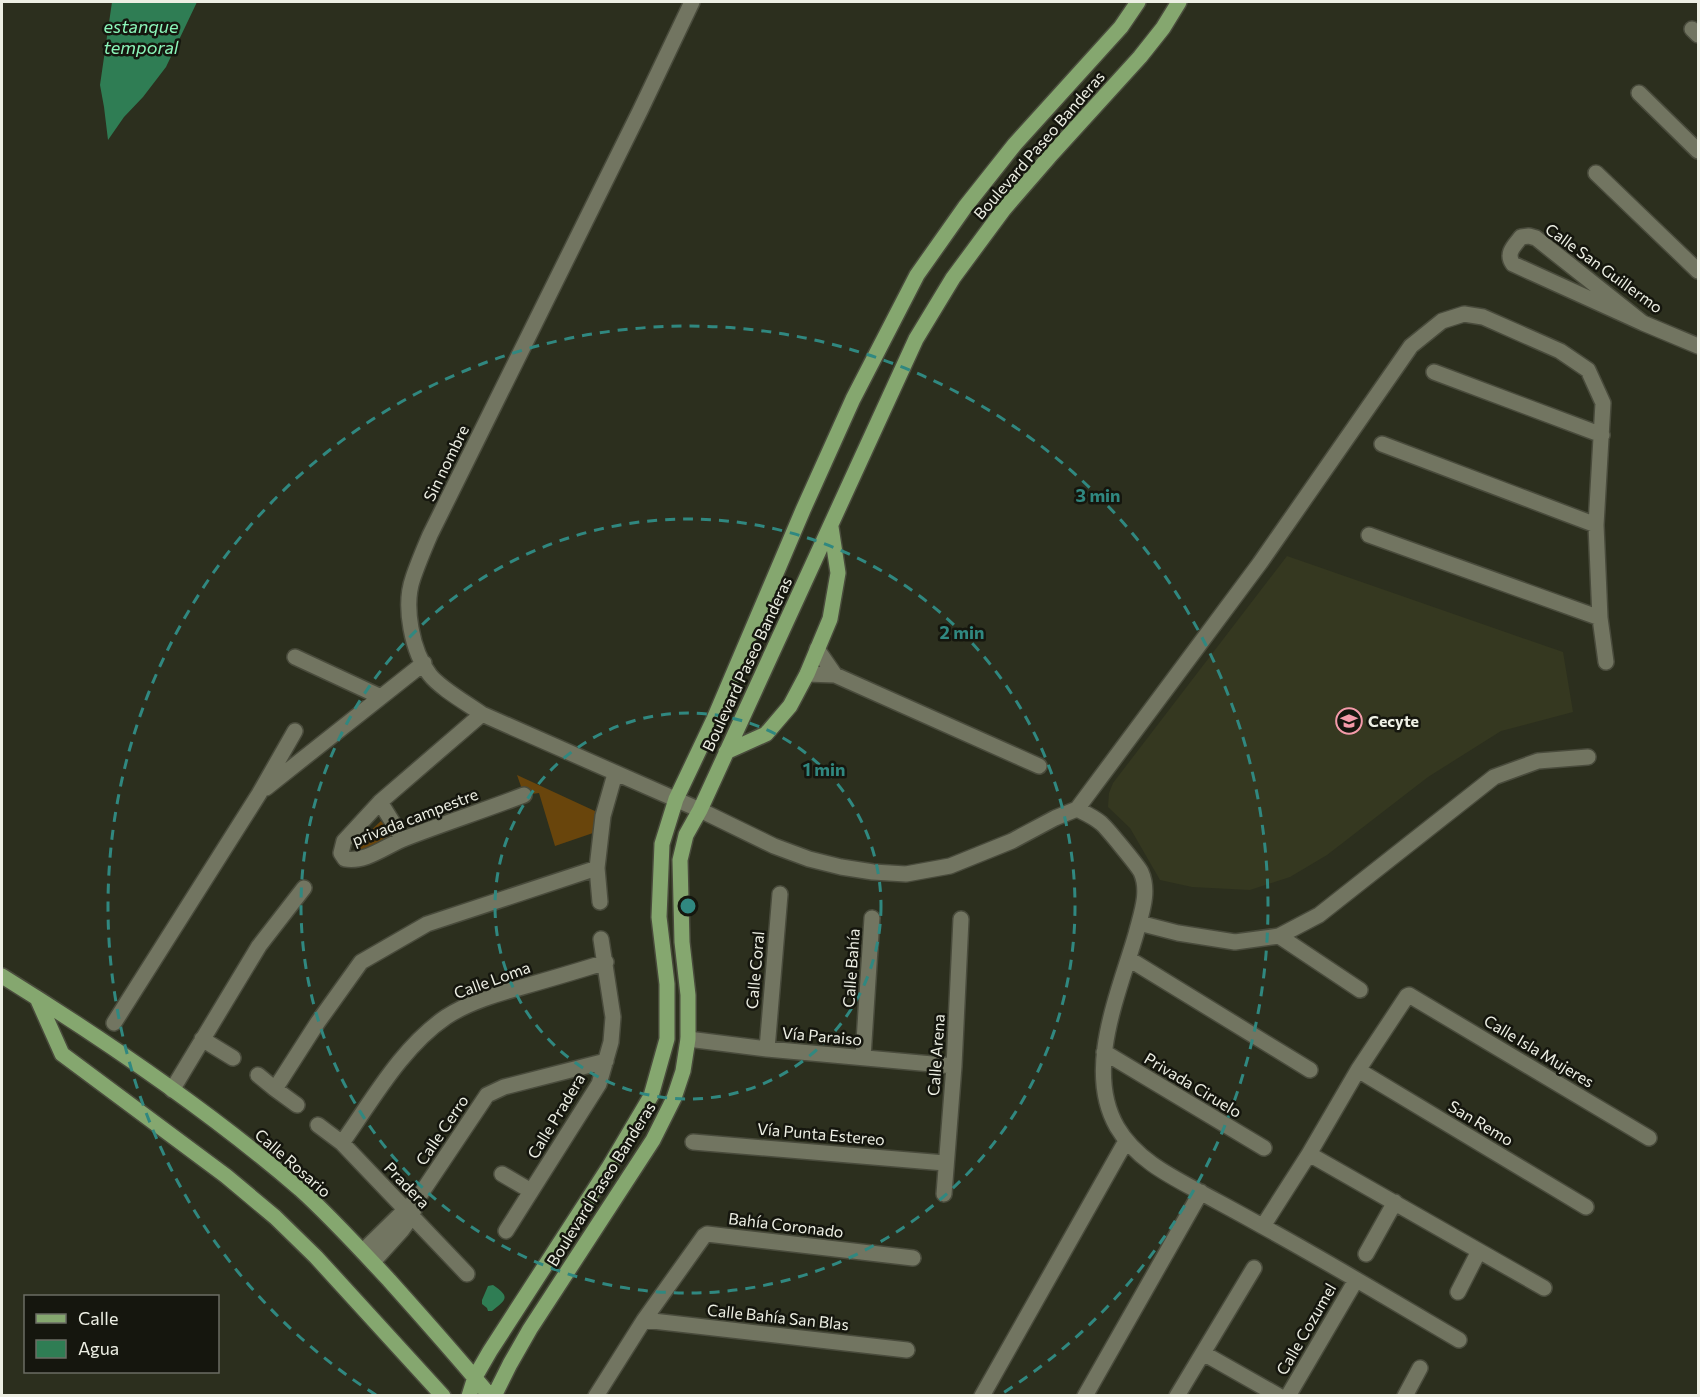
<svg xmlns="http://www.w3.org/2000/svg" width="1700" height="1397" font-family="Commissioner,sans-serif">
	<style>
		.built { fill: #353820 }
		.green { fill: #69450c }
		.water { fill: #2f7d54 }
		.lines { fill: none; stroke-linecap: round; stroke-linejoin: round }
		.minor-casing { stroke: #494b3c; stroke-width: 18 }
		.major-casing { stroke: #494b3c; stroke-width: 18 }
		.minor { stroke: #727561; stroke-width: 15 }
		.major { stroke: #85a76f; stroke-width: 15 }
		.ring { fill: none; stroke: #308880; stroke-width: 3; stroke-dasharray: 10 8 }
		.labels { text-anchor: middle; stroke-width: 5; stroke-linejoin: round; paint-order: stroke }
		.street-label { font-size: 16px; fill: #edefe4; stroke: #15160e }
		.poi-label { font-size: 16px; font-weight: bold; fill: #edefe4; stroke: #15160e; text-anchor: start }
		.water-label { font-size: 18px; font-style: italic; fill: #8bf5b9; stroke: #15160e }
		.centre { fill: #308880; stroke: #15160e; stroke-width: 3 }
		.ring-label { font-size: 18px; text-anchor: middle; font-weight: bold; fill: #308880; stroke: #15160e; stroke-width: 5; stroke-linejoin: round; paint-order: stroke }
	</style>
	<rect width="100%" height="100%" fill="#2c2f1e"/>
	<path class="built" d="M 1287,556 L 1563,652 L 1573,712 L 1501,731 L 1428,777 L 1327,855 L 1290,877 L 1250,890 L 1192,887 L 1160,880 L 1130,828 L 1108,807 L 1109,793 L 1113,783 Z"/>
	<path class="green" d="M 517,775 L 597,812 L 593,833 L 555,846 L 539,793 L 524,795 Z
		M 381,821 L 392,835 L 361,851 L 355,845 Z"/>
	<path class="water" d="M 112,2 L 197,2 L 166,67 L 143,97 L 124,117 L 108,140 L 104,107 L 100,85 Z
		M 493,1285 C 511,1297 506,1300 492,1311 L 488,1311 L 487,1308 L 482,1304 L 482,1300 L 488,1286 Z"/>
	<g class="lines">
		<g class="minor-casing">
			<path id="minor" d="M 692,2 L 640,111 L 430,535 C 424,549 418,563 413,578 C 403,606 412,652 430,675 C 440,688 468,704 482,714 L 700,810 L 774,846 L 809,859 L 841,867 L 873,872 L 906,874 L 950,866 L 1012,841 L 1055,818 L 1077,809 C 1085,813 1094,817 1101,823 C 1106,827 1138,866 1141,872 C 1150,892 1141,914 1136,934 C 1119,993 1084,1070 1117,1127 C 1135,1158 1168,1175 1198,1191 C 1220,1203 1241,1214 1262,1226 C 1328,1262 1394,1302 1459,1340
				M 1692,29 L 1698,35
				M 1639,93 L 1698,151
				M 1596,173 L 1698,271
				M 1643,323 L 1513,264 C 1505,253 1515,245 1521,237 L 1529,236 L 1536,238 L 1643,323 L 1698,346
				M 1434,372 L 1602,435
				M 1382,444 L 1596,525
				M 1369,535 L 1600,618
				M 817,649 L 835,675
				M 295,657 L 381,697
				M 807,674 L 835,675 L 1039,766
				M 482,714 L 380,802 L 344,841 L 341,853 L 345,859 C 366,863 387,845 406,838 C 445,823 485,810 524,795
				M 266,788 L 424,663
				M 380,802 L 403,839
				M 1077,809 L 1260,563 L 1411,346 L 1442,321 L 1464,314 L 1483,317 L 1560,351 L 1588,370 L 1603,403 L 1596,525 L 1600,618 L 1606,662
				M 600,902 L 597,868 L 603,816 L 615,774
				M 1139,923 L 1178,933 L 1235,942 L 1279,936 L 1319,915 L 1494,777 L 1538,761 L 1588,757
				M 1279,936 L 1360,990
				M 1129,959 L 1310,1070
				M 114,1023 L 259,794 L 295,731
				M 202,1039 L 233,1058
				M 688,1039 L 767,1049 L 954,1066
				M 767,1049 L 780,894
				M 1104,1052 L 1264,1148
				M 863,1057 L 872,918
				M 1358,1070 L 1586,1207
				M 258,1075 L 275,1089
				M 172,1090 L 259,946 L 304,888
				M 297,1105 L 275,1089 L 318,1022 L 361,962 L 427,924 L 597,868
				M 318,1125 L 342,1143 L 467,1274
				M 693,1142 L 945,1163
				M 342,1143 C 373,1099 402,1047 446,1017 C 469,1002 497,994 522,987 C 550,979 578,971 606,962
				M 1309,1154 L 1544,1288
				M 502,1174 L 531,1191
				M 944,1194 L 954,1066 L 961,919
				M 1263,1226 L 1309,1154 L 1358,1070 L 1407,996 L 1409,995 L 1649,1138
				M 506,1231 L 599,1084 L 611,1042 L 613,1017 L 601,939
				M 363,1251 L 411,1204
				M 1366,1254 L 1395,1202
				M 373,1262 L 402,1230 L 412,1216 L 418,1198 L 487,1095 L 504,1087 L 606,1061
				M 1458,1292 L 1479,1251
				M 644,1320 L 907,1350
				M 1203,1353 L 1279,1396
				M 596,1396 L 644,1320 L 704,1236 L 707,1234 L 913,1258
				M 982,1396 L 1126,1141
				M 1085,1396 L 1201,1192
				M 1177,1396 L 1254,1268
				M 1288,1396 L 1356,1280
				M 1405,1396 L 1420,1368"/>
		</g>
		<g class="major-casing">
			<path id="major" d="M 726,752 L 766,734 L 790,706 L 807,674 L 830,619 L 838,573 L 831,527
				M 2,976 C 105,1040 207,1109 300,1189 C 331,1217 360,1249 389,1280 C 423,1318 457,1356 490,1396
				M 37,998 L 62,1054 L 226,1176 L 275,1217 L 316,1257 L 443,1396
				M 469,1396 L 475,1377 L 490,1351 L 609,1167 L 651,1096 L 667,1039 L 667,984 L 659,917 L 662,844 L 676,799 L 714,719 L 803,510 L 853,399 L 917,275 L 965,207 L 1015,144 L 1121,27 L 1138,2
				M 494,1396 L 510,1364 L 530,1329 L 653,1140 L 674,1098 L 683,1071 L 688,1039 L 688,995 L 682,942 L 680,860 L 686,835 L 700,810 L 916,339 L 953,278 L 1004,209 L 1049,157 L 1140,57 L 1163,28 L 1179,2"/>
		</g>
		<use href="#minor" class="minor"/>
		<use href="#major" class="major"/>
	</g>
	<g class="ring">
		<circle cx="688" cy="906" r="193"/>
		<circle cx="688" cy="906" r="387"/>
		<path d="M376 1395A580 580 0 1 1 1000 1395"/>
	</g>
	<defs>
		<g id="school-ring" transform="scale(1.35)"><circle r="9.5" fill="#15160e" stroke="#f39aa9" stroke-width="1.5"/><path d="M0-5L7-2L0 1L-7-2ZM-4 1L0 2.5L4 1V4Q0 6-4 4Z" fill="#f39aa9"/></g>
	</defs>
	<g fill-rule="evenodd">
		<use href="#school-ring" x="1349" y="721"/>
	</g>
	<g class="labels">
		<g class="street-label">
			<text transform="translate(1039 145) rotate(-49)" y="6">Boulevard Paseo Banderas</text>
			<text transform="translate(1604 268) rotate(36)" y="6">Calle San Guillermo</text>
			<text transform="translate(446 463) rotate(-64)" y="6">Sin nombre</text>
			<text transform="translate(747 664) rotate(-65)" y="6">Boulevard Paseo Banderas</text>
			<text transform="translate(415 817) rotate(-21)" y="6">privada campestre</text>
			<text transform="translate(851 968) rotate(-86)" y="6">Calle Bahía</text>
			<text transform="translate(755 970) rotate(-85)" y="6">Calle Coral</text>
			<text transform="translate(492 980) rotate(-20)" y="6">Calle Loma</text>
			<text transform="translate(822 1036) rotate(5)" y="6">Vía Paraiso</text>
			<text transform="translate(1539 1051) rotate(31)" y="6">Calle Isla Mujeres</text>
			<text transform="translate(936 1055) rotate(-86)" y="6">Calle Arena</text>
			<text transform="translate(1193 1085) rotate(31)" y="6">Privada Ciruelo</text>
			<text transform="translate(556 1116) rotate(-59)" y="6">Calle Pradera</text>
			<text transform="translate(1481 1123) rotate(31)" y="6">San Remo</text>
			<text transform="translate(442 1130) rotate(-56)" y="6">Calle Cerro</text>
			<text transform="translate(821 1134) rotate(5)" y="6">Vía Punta Estereo</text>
			<text transform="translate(293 1163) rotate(41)" y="6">Calle Rosario</text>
			<text transform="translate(601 1184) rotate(-58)" y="6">Boulevard Paseo Banderas</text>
			<text transform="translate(407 1185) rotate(46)" y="6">Pradera</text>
			<text transform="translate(786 1225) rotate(7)" y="6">Bahía Coronado</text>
			<text transform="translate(778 1317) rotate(6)" y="6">Calle Bahía San Blas</text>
			<text transform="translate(1306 1329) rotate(-60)" y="6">Calle Cozumel</text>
		</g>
		<g class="poi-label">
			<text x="1368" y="727">Cecyte</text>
		</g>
		<g class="water-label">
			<text x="141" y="33">estanque<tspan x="141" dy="21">temporal</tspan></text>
		</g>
	</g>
	<circle cx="688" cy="906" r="9" class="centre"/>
	<g class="ring-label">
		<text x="1098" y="502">3 min</text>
		<text x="962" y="639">2 min</text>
		<text x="824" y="776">1 min</text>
	</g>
	<rect width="1700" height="1397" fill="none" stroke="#edefe4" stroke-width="6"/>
	<rect x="24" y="1295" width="195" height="78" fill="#15160e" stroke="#6b6d64" stroke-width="1.5"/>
	<rect x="36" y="1314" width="30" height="9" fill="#85a76f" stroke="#6b6d64" stroke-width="1.5"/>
	<text x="78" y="1325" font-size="18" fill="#edefe4">Calle</text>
	<rect x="36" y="1340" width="30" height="18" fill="#2f7d54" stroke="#6b6d64" stroke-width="1.5"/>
	<text x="78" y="1355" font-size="18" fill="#edefe4">Agua</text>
</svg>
